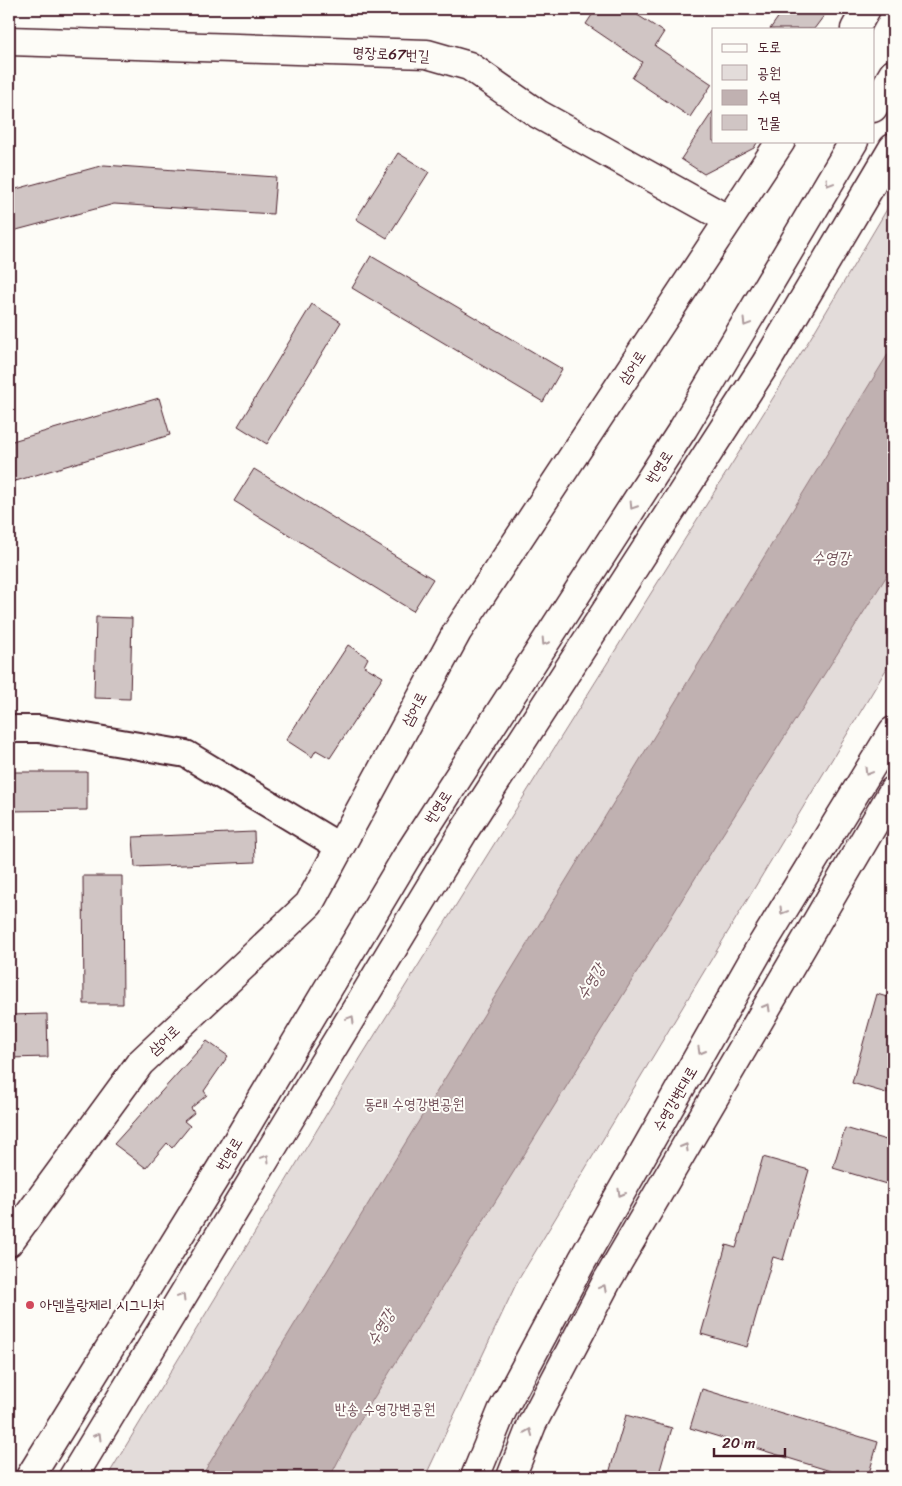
<svg xmlns="http://www.w3.org/2000/svg" width="902" height="1486" font-family="Sriracha,'Poor Story',sans-serif">
	<style>
		.green { fill: #e3dcda; stroke: #967e82 }
		.water { fill: #c0b1b1; stroke: #91777b }
		.building { fill: #d0c5c4; stroke: #4a1f2b }
		.lines { fill: none; stroke-linecap: round; stroke-linejoin: round }
		.minor-casing { stroke: #4a1f2b; stroke-width: 30 }
		.major-casing { stroke: #4a1f2b; stroke-width: 31 }
		.highway-casing { stroke: #4a1f2b; stroke-width: 31 }
		.minor { stroke: #fdfcf7; stroke-width: 26 }
		.major { stroke: #fdfcf7; stroke-width: 28 }
		.highway { stroke: #fdfcf7; stroke-width: 28 }
		.oneway { stroke: #ac999b }
		.poi-dot { fill: #d1495b; stroke: #fdfcf7; stroke-width: 2 }
		.labels { text-anchor: middle; stroke-width: 4; stroke-linejoin: round; paint-order: stroke }
		.street-label { font-size: 15px; fill: #4a1f2b; stroke: #fdfcf7 }
		.park-label { font-size: 15px; fill: #704e57; stroke: #fdfcf7 }
		.poi-label { font-size: 15px; fill: #4a1f2b; stroke: #fdfcf7; text-anchor: start }
		.water-label { font-size: 16px; font-style: italic; fill: #73525a; stroke: #fdfcf7 }
	</style>
	<rect width="100%" height="100%" fill="#fdfcf7"/>
	<filter id="ink" filterUnits="userSpaceOnUse"><feTurbulence type="fractalNoise" baseFrequency=".02" numOctaves="2"/><feDisplacementMap in="SourceGraphic" scale="10" xChannelSelector="R" yChannelSelector="G"/><feConvolveMatrix kernelMatrix="1 2 1 2 8 2 1 2 1" color-interpolation-filters="sRGB"/></filter>
	<g filter="url(#ink)">
		<path class="green" d="M 893,199 L 893,658 L 517,1282 L 425,1477 L 107,1477 L 361,1057 L 813,334 Z"/>
		<path class="water" d="M 893,346 L 893,566 L 712,851 L 354,1430 L 330,1477 L 201,1477 Z"/>
		<path class="building" d="M 596,9 L 628,9 L 664,32 L 655,46 L 712,84 L 690,117 L 632,78 L 642,62 L 586,24 Z
			M 784,9 L 829,9 L 814,29 L 770,29 Z
			M 713,111 L 713,141 L 758,141 L 754,148 L 704,174 L 681,159 Z
			M 398,153 L 429,172 L 387,238 L 356,219 Z
			M 104,165 L 276,177 L 273,214 L 114,204 L 9,232 L 9,191 Z
			M 371,256 L 562,369 L 543,402 L 352,288 Z
			M 312,304 L 341,322 L 267,444 L 238,426 Z
			M 159,398 L 170,435 L 9,483 L 9,442 Z
			M 254,469 L 433,579 L 413,611 L 234,501 Z
			M 96,617 L 132,618 L 130,699 L 94,698 Z
			M 348,645 L 368,658 L 364,666 L 383,677 L 330,758 L 316,750 L 312,757 L 286,740 Z
			M 9,772 L 87,772 L 87,810 L 9,811 Z
			M 254,832 L 255,862 L 135,867 L 133,837 Z
			M 83,876 L 122,876 L 123,1004 L 84,1004 Z
			M 893,975 L 893,1095 L 852,1083 L 877,994 L 887,997 Z
			M 47,1014 L 48,1057 L 9,1058 L 9,1015 Z
			M 207,1041 L 228,1056 L 204,1091 L 207,1095 L 191,1108 L 194,1113 L 184,1121 L 190,1126 L 172,1148 L 167,1143 L 146,1168 L 114,1144 Z
			M 845,1128 L 893,1142 L 893,1186 L 833,1168 Z
			M 763,1157 L 809,1170 L 783,1260 L 773,1257 L 747,1347 L 701,1334 L 726,1245 L 736,1248 Z
			M 702,1389 L 878,1442 L 868,1477 L 850,1477 L 690,1428 Z
			M 626,1415 L 672,1428 L 658,1477 L 608,1477 Z"/>
		<g class="lines">
			<g class="minor-casing">
				<path id="minor" d="M 9,729 L 39,729 L 186,754 L 340,847"/>
			</g>
			<g class="major-casing">
				<path id="major" d="M 855,29 L 866,9
					M 9,41 L 427,54 L 469,66 L 538,114 L 729,220
					M 9,1242 L 140,1063 L 309,904 L 457,632 L 781,141
					M 475,1477 L 502,1411 L 582,1261 L 760,948 L 893,731
					M 511,1477 L 532,1424 L 607,1281 L 893,791"/>
			</g>
			<g class="highway-casing">
				<path id="highway" d="M 873,108 L 893,74
					M 30,1477 L 221,1168 L 406,858 L 683,429 L 854,141
					M 73,1477 L 464,831 L 766,363 L 893,148"/>
			</g>
			<use href="#minor" class="minor"/>
			<use href="#major" class="major"/>
			<use href="#highway" class="highway"/>
		</g>
		<defs><path id="oneway-chevron" d="M-2-3.5L2.5 0L-2 3.5" fill="none" stroke-width="1.6" stroke-linecap="round" stroke-linejoin="round" transform="scale(1.25)"/></defs>
		<g class="oneway">
			<use href="#oneway-chevron" transform="translate(829 183) rotate(121)"/>
			<use href="#oneway-chevron" transform="translate(746 323) rotate(121)"/>
			<use href="#oneway-chevron" transform="translate(633 506) rotate(123)"/>
			<use href="#oneway-chevron" transform="translate(545 642) rotate(123)"/>
			<use href="#oneway-chevron" transform="translate(868 772) rotate(121)"/>
			<use href="#oneway-chevron" transform="translate(783 911) rotate(121)"/>
			<use href="#oneway-chevron" transform="translate(767 1007) rotate(-60)"/>
			<use href="#oneway-chevron" transform="translate(351 1019) rotate(-59)"/>
			<use href="#oneway-chevron" transform="translate(701 1051) rotate(120)"/>
			<use href="#oneway-chevron" transform="translate(685 1147) rotate(-60)"/>
			<use href="#oneway-chevron" transform="translate(266 1158) rotate(-59)"/>
			<use href="#oneway-chevron" transform="translate(621 1193) rotate(120)"/>
			<use href="#oneway-chevron" transform="translate(603 1288) rotate(-62)"/>
			<use href="#oneway-chevron" transform="translate(182 1297) rotate(-59)"/>
			<use href="#oneway-chevron" transform="translate(529 1432) rotate(-68)"/>
			<use href="#oneway-chevron" transform="translate(98 1436) rotate(-59)"/>
		</g>
	</g>
	<circle class="poi-dot" cx="30" cy="1305" r="5"/>
	<g class="labels">
		<g class="street-label">
			<text transform="translate(391 54) rotate(3)" y="5">명장로67번길</text>
			<text transform="translate(632 367) rotate(-57)" y="5">삼어로</text>
			<text transform="translate(659 467) rotate(-57)" y="5">번영로</text>
			<text transform="translate(414 709) rotate(-62)" y="5">삼어로</text>
			<text transform="translate(438 807) rotate(-57)" y="5">번영로</text>
			<text transform="translate(164 1040) rotate(-43)" y="5">삼어로</text>
			<text transform="translate(675 1099) rotate(-60)" y="5">수영강변대로</text>
			<text transform="translate(229 1154) rotate(-59)" y="5">번영로</text>
		</g>
		<g class="park-label">
			<text x="414" y="1109">동래 수영강변공원</text>
			<text x="385" y="1414">반송 수영강변공원</text>
		</g>
		<g class="poi-label">
			<text x="40" y="1310">아덴블랑제리 시그니처</text>
		</g>
		<g class="water-label">
			<text x="831" y="563">수영강</text>
			<text transform="translate(590 981) rotate(-58)" y="6">수영강</text>
			<text transform="translate(380 1327) rotate(-59)" y="6">수영강</text>
		</g>
	</g>
	<rect width="902" height="1486" fill="none" stroke="#fdfcf7" stroke-width="30"/>
	<rect x="15" y="15" width="872" height="1456" fill="none" stroke="#4a1f2b" stroke-width="2" filter="url(#ink)"/>
	<rect x="712" y="28" width="162" height="115" fill="#fdfcf7" stroke="#b5a4a5"/>
	<rect x="722" y="44" width="25" height="8" fill="#fdfcf7" stroke="#b5a4a5"/>
	<text x="757" y="52" font-size="15" fill="#4a1f2b">도로</text>
	<rect x="722" y="65" width="25" height="15" fill="#e3dcda" stroke="#b5a4a5"/>
	<text x="757" y="78" font-size="15" fill="#4a1f2b">공원</text>
	<rect x="722" y="90" width="25" height="15" fill="#c0b1b1" stroke="#b5a4a5"/>
	<text x="757" y="102" font-size="15" fill="#4a1f2b">수역</text>
	<rect x="722" y="115" width="25" height="15" fill="#d0c5c4" stroke="#b5a4a5"/>
	<text x="757" y="128" font-size="15" fill="#4a1f2b">건물</text>
	<path d="M714 1448v8h71v-8" fill="none" stroke="#4a1f2b" stroke-width="2.5"/>
	<text x="722" y="1448" font-size="15" fill="#4a1f2b" stroke="#fdfcf7" stroke-width="4" paint-order="stroke">20 m</text>
</svg>
